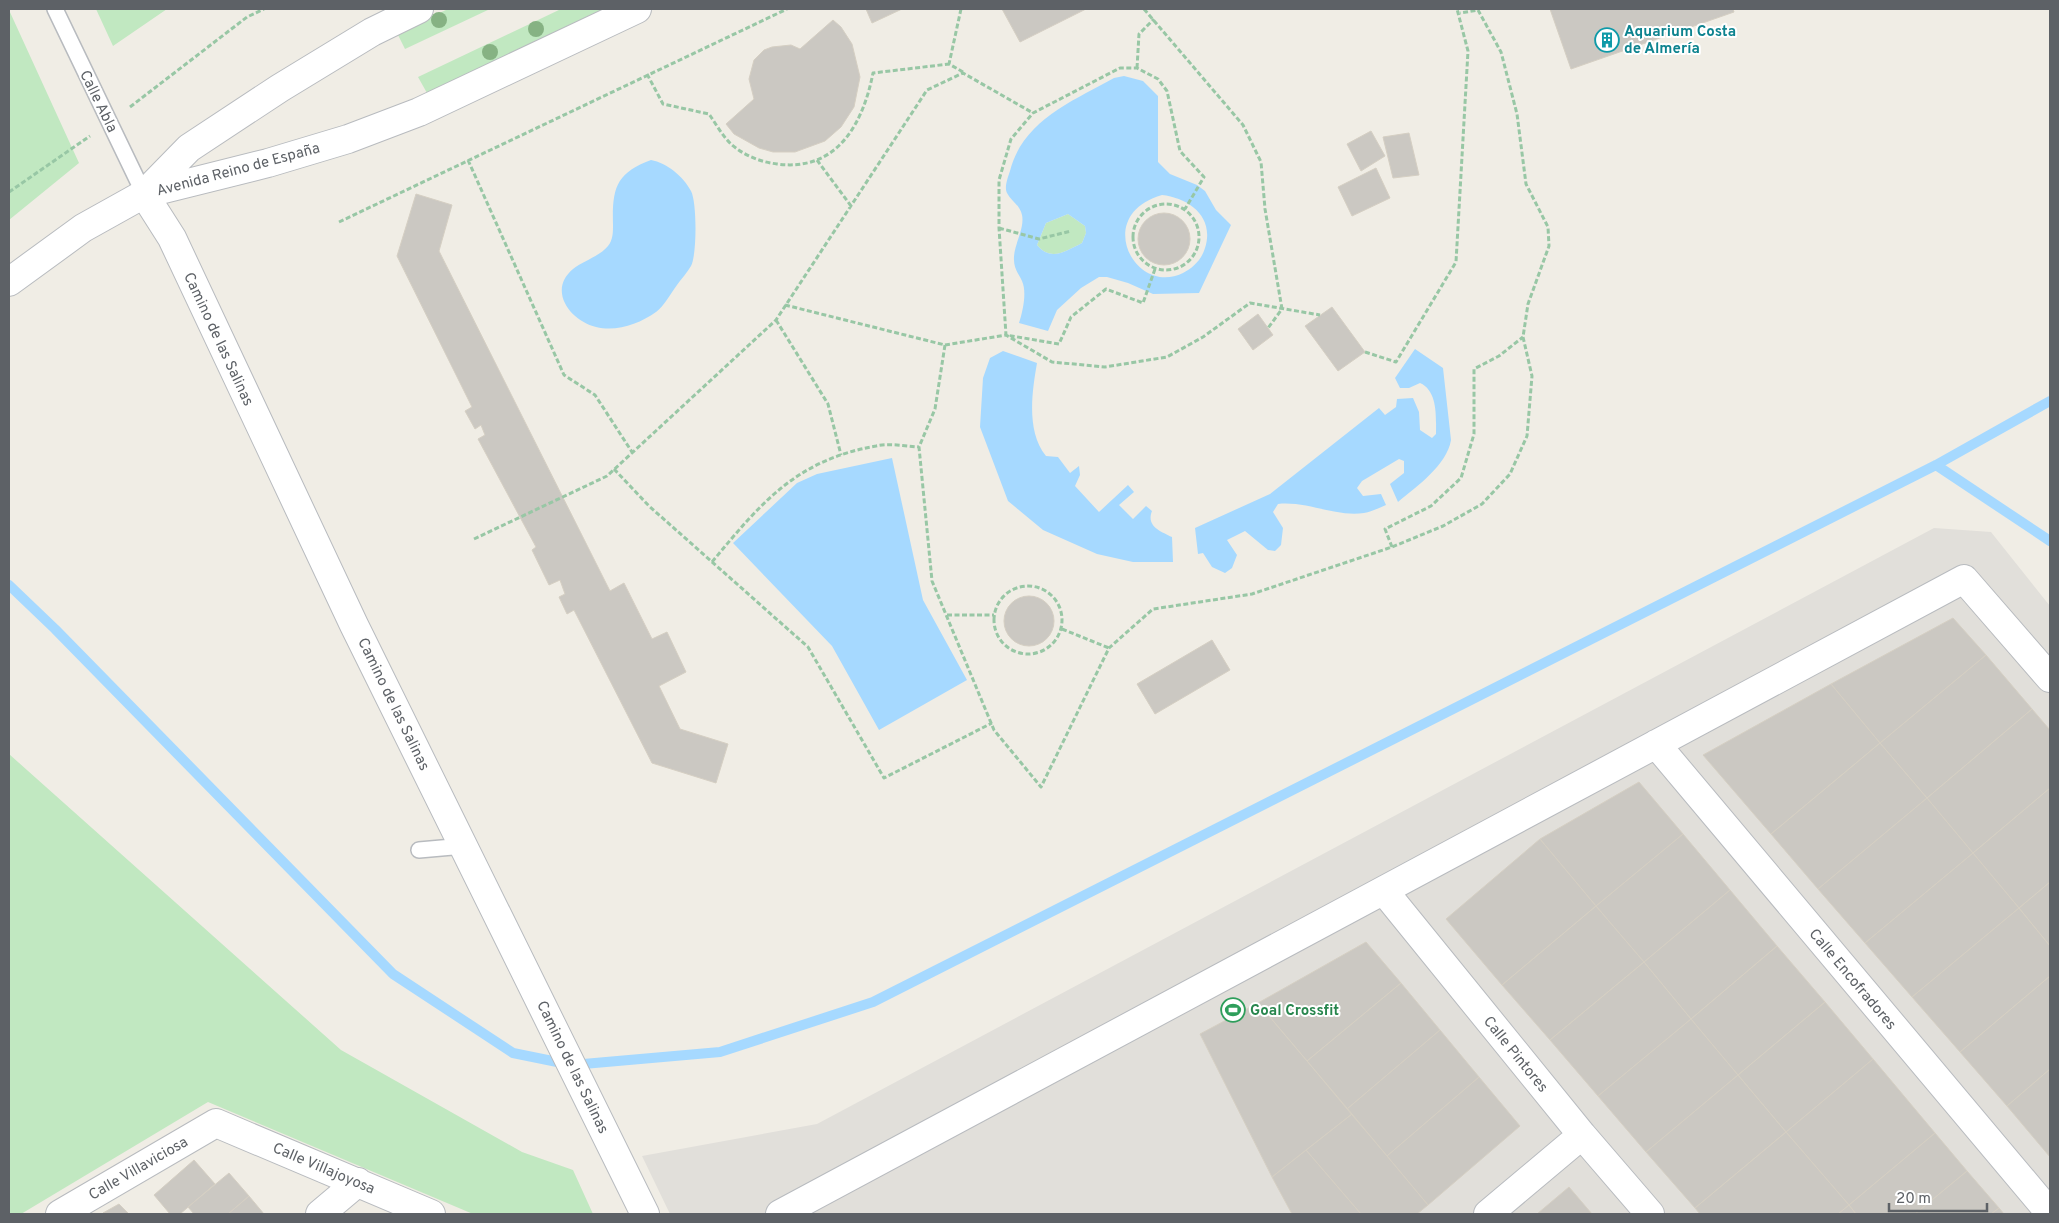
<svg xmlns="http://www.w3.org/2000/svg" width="2059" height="1223" font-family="Overpass,sans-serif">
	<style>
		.industrial { fill: #e1dfda }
		.green { fill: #c1e8c1 }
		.water { fill: #a6d9ff; fill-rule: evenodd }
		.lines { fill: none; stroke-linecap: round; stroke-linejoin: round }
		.stream { stroke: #a6d9ff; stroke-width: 10 }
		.building { fill: #cbc8c2; stroke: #d5cfc3 }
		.service-casing { stroke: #b8bbbf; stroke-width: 18 }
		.minor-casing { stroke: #b8bbbf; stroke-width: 30 }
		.tertiary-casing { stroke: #b8bbbf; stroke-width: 30 }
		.path { stroke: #98c7a5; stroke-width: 3; stroke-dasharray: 5 2.5; stroke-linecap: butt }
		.service { stroke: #fff; stroke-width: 15 }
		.minor { stroke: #fff; stroke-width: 28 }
		.tertiary { stroke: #fff; stroke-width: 28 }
		.tree { fill: #86b283 }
		.labels { text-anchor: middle; stroke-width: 4; stroke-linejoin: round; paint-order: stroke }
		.culture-label { font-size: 15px; font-weight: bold; fill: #0d838f; stroke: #fff; text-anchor: start }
		.street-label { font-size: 15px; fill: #5d6166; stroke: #fff }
		.leisure-label { font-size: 15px; font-weight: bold; fill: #27864d; stroke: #fff; text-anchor: start }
	</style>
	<rect width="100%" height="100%" fill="#f0ede5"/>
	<path class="industrial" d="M 1934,528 L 1991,532 L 2050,606 L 2050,1214 L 670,1214 L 642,1156 L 817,1124 Z"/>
	<path class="green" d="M 96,9 L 167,9 L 113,46 Z
		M 448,9 L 490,9 L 405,49 L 397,33 Z
		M 561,9 L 603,9 L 427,93 L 418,77 Z
		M 9,10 L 79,163 L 9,220 Z
		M 1068,214 L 1085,226 L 1086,233 L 1082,243 C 1066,251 1051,262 1037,245 L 1046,223 Z
		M 9,754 L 341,1050 L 522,1152 L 573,1170 L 593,1214 L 473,1214 L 208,1102 L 21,1214 L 9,1214 Z"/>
	<path class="water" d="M 1124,76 L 1143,81 L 1158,96 L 1158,162 L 1170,174 L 1197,185 L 1205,191 L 1216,210 L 1231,225 L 1199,293 L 1153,294 L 1128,283 L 1107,277 L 1099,277 L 1081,288 L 1057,310 L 1048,331 L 1019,323 C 1023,311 1027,292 1022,281 C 1019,274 1014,269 1014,260 C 1013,246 1025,229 1022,215 C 1020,205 1011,201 1007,193 C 1004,187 1008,177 1010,171 C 1023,120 1073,101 1114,78 ZM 1162,195 C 1189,198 1215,217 1205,248 C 1202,259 1193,268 1183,273 C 1135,297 1092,215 1162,195 ZM 1068,214 L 1085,226 L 1086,233 L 1082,243 C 1066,251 1051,262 1037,245 L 1046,223 Z
		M 651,160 C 667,163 683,176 691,191 C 697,202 697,255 691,266 C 687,273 681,279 677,285 C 671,293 664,306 656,312 C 639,324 617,332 596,327 C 571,321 547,291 573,269 C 583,261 600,256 608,246 C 613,240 613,232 613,225 C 612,188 616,173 651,160 Z
		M 1415,349 L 1443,368 L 1451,440 C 1447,465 1416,487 1398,502 L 1390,484 L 1404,473 L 1404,461 L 1399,459 L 1362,481 L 1357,488 L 1363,496 L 1381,494 L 1386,505 C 1379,508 1371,512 1364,513 C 1335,517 1307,501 1278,504 L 1273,512 L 1283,528 L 1281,545 L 1275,551 L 1268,550 L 1245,531 L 1227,540 L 1237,555 L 1232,568 L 1225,573 L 1212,567 L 1203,553 L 1198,554 L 1195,528 L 1270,494 L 1379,408 L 1385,415 L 1396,407 L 1397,399 L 1413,398 L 1419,412 L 1420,430 L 1432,438 L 1436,434 C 1436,417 1438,391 1420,383 L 1409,388 L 1400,388 L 1395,378 Z
		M 1003,351 L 1037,363 C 1032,392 1026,431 1046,456 L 1058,457 L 1070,473 L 1079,466 L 1080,475 L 1075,486 L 1099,512 L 1128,485 L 1134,492 L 1119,505 L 1133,519 L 1146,506 L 1152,511 C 1146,526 1160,531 1172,537 L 1173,562 L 1133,562 L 1097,554 L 1043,530 L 1008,501 L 980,427 L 983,378 L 990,358 Z
		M 892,458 L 923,600 L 967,680 L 879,730 L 832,646 L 733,543 L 797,483 L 817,474 Z"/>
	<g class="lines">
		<path class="stream" d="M 1936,465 L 2050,541
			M 9,585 L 55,629 L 393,974 L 513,1053 L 572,1065 L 720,1052 L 873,1002 L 1936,465 L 2050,401"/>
	</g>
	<path class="building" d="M 866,9 L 902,9 L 872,23 Z
		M 1002,9 L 1086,9 L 1020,42 Z
		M 1550,9 L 1733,9 L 1734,12 L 1571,69 Z
		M 833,20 L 841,27 L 852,44 L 860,77 L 854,107 L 841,127 L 825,141 L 795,152 L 773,152 L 759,148 L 734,134 L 726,124 L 754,99 L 749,79 L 754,60 L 764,50 L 772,47 L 791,45 L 800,49 Z
		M 1371,131 L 1385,156 L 1361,171 L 1347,144 Z
		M 1409,133 L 1419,175 L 1393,178 L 1383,137 Z
		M 1376,168 L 1390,198 L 1352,216 L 1338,187 Z
		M 416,194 L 452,205 L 439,251 L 610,591 L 624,583 L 652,639 L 667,632 L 686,672 L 659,686 L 680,729 L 728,744 L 716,783 L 652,763 L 574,610 L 567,614 L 559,597 L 565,594 L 560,580 L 549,585 L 532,550 L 536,547 L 478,439 L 485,435 L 481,425 L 475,429 L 465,411 L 472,407 L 397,256 Z
		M1138 239a26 26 0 1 1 52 0a26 26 0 1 1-52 0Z
		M 1332,307 L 1365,352 L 1338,371 L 1305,326 Z
		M 1258,314 L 1273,335 L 1253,350 L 1238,329 Z
		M1004 621a25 25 0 1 1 50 0a25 25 0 1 1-50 0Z
		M 1953,618 L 1986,655 L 1880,743 L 1831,684 Z
		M 1212,640 L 1230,670 L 1155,714 L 1137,684 Z
		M 1986,655 L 2032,709 L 1927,798 L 1880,743 Z
		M 1831,684 L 1880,743 L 1771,834 L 1703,755 Z
		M 2032,709 L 2050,730 L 2050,788 L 1973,853 L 1927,798 Z
		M 1880,743 L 1927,798 L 1818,889 L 1771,834 Z
		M 1639,782 L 1683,834 L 1596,906 L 1540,839 Z
		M 2050,788 L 2050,882 L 2019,908 L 1973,853 Z
		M 1927,798 L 1973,853 L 1865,943 L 1818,889 Z
		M 1683,834 L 1730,890 L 1644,962 L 1596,906 Z
		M 1540,839 L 1596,906 L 1502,985 L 1446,919 Z
		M 1973,853 L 2019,908 L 1912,997 L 1865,943 Z
		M 2050,882 L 2050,946 L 2019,908 Z
		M 1730,890 L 1777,946 L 1691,1019 L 1644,962 Z
		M 1596,906 L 1644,962 L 1550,1040 L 1502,985 Z
		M 2019,908 L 2050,946 L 2050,976 L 1960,1052 L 1912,997 Z
		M 1366,942 L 1401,983 L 1307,1061 L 1258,1003 Z
		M 1777,946 L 1825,1002 L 1738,1075 L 1691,1019 Z
		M 1644,962 L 1691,1019 L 1598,1096 L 1550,1040 Z
		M 2050,976 L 2050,1069 L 2007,1106 L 1960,1052 Z
		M 1401,983 L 1440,1030 L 1347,1109 L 1307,1061 Z
		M 1825,1002 L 1873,1059 L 1786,1132 L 1738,1075 Z
		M 1258,1003 L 1352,1114 L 1272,1177 L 1200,1034 Z
		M 1691,1019 L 1738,1075 L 1646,1152 L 1598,1096 Z
		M 1440,1030 L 1479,1077 L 1387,1156 L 1347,1109 Z
		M 1873,1059 L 1935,1133 L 1849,1205 L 1786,1132 Z
		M 2050,1069 L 2050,1157 L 2007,1106 Z
		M 1738,1075 L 1786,1132 L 1695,1208 L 1646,1152 Z
		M 1479,1077 L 1520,1126 L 1428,1205 L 1387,1156 Z
		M 1352,1114 L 1428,1205 L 1417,1214 L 1361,1214 L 1306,1150 Z
		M 1786,1132 L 1849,1205 L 1838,1214 L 1700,1214 L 1695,1208 Z
		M 1935,1133 L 1967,1171 L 1915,1214 L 1856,1214 L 1849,1205 Z
		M 1306,1150 L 1361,1214 L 1292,1214 L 1272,1177 Z
		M 194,1160 L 215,1184 L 180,1214 L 170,1214 L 154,1195 Z
		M 1967,1171 L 1999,1208 L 1991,1214 L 1915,1214 Z
		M 229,1173 L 249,1196 L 228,1214 L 194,1214 L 188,1207 Z
		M 1569,1187 L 1592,1214 L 1537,1214 Z
		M 249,1196 L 264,1214 L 228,1214 L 248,1197 Z
		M 119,1204 L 129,1214 L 103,1213 Z
		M 1849,1205 L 1856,1214 L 1838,1214 Z
		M 1999,1208 L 2004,1214 L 1991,1214 Z"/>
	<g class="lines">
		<g class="service-casing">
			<path id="service" d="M 55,9 L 144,194
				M 419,850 L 464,846"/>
		</g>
		<g class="minor-casing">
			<path id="minor" d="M 144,194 L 172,238 L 354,625 L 645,1214
				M 1656,744 L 2050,1213
				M 1384,891 L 1582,1135 L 1650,1214
				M 60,1214 L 216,1123 L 431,1214
				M 320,1214 L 358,1182
				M 780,1214 L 1964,579 L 2050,678
				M 1488,1214 L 1582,1135"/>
		</g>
		<g class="tertiary-casing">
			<path id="tertiary" d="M 144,194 L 268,163 L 348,139 L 419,112 L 637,9
				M 9,282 L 83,228 L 144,194 L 189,148 L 280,88 L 372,32 L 419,9"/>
		</g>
		<path class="path" d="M 961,9 L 949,64 L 963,72
			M 1144,9 L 1243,125 L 1261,162 L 1265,209 L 1282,309 L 1268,328
			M 1137,68 L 1139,34 L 1154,19
			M 647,74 L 663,104 L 709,114 C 716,124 723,137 732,145 C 745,156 761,162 777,164 C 837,172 863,124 873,73 L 949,64
			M 130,107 L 247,17 L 264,9
			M 468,160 L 564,375 L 595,395 L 632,452
			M 817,160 L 851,206
			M 9,192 L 90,136
			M1133 237a33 33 0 1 1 66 0a33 33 0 1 1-66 0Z
			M 339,222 L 787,9
			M 999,228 L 1039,239 L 1071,231
			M 1155,269 L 1143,303 L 1106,289 L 1071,317 L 1059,344 L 1006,335 L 999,228 L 999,180 L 1011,139 L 1033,113 L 1120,68 L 1137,68 L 1158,79 L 1167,91 L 1180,151 L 1204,177 L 1185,209
			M 785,305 L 945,345 L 935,409 L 919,447 L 932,581 L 994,730 L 1041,787 L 1109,648 L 1153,609 L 1252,594 L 1392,547 L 1443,526 L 1482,504 L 1510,474 L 1527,436 L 1532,376 L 1523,337 L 1528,304 L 1549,246 L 1548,227 L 1526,184 L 1517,114 L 1501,52 L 1478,10 L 1460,13
			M 776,320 L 828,404 L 841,455
			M 945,345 L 1006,335 L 1052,362 L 1105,367 L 1167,357 L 1203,337 L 1250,303 L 1320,315
			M 1365,352 L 1396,362 L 1456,262 L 1468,51 L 1457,9
			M 614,469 L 649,506 L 808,647 L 884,778 L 992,723
			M 474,539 L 607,476 L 776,320 L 927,90 L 963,73 L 1033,113
			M 1392,547 L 1385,529 L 1431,506 L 1461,478 L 1474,434 L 1474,369 L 1499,356 L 1523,337
			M 712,562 C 761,503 796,460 876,446 C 889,443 905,446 919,447
			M994 620a34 34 0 1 1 68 0a34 34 0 1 1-68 0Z
			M 947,615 L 994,615
			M 1062,629 L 1109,648"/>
		<use href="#service" class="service"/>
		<use href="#minor" class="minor"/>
		<use href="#tertiary" class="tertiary"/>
	</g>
	<g class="tree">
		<circle cx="439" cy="20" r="8"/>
		<circle cx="536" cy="29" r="8"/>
		<circle cx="490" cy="52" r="8"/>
	</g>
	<defs>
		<g id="building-ring" transform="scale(1.25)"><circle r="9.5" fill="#fff" stroke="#0f9aa8" stroke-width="1.5"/><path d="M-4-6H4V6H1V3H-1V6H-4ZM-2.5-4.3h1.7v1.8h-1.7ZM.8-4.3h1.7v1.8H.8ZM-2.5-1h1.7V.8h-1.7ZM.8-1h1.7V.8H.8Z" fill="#0f9aa8"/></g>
		<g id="stadium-ring" transform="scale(1.25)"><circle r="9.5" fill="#fff" stroke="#2e9e5b" stroke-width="1.5"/><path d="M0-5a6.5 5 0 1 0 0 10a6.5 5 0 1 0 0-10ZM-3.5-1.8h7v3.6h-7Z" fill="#2e9e5b"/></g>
	</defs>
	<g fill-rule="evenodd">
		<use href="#building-ring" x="1607" y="40"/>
		<use href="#stadium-ring" x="1233" y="1010"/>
	</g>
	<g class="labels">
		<g class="culture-label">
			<text x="1624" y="36">Aquarium Costa<tspan x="1624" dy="17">de Almería</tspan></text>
		</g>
		<g class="street-label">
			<text transform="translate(99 101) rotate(64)" y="5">Calle Abla</text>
			<text transform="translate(238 169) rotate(-15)" y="5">Avenida Reino de España</text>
			<text transform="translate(219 339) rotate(65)" y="5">Camino de las Salinas</text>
			<text transform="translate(394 704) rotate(64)" y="5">Camino de las Salinas</text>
			<text transform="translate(1853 979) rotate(50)" y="5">Calle Encofradores</text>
			<text transform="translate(1516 1054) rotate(51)" y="5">Calle Pintores</text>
			<text transform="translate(573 1067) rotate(64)" y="5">Camino de las Salinas</text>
			<text transform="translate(138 1168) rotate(-30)" y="5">Calle Villaviciosa</text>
			<text transform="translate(324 1168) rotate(23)" y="5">Calle Villajoyosa</text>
		</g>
		<g class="leisure-label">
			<text x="1250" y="1015">Goal Crossfit</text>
		</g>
	</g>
	<rect width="2059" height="1223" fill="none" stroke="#5d6166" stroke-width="20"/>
	<path d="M1889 1203v8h98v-8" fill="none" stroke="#5d6166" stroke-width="2.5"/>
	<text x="1896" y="1203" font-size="15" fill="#5d6166" stroke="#ffffff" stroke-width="4" paint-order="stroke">20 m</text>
</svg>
